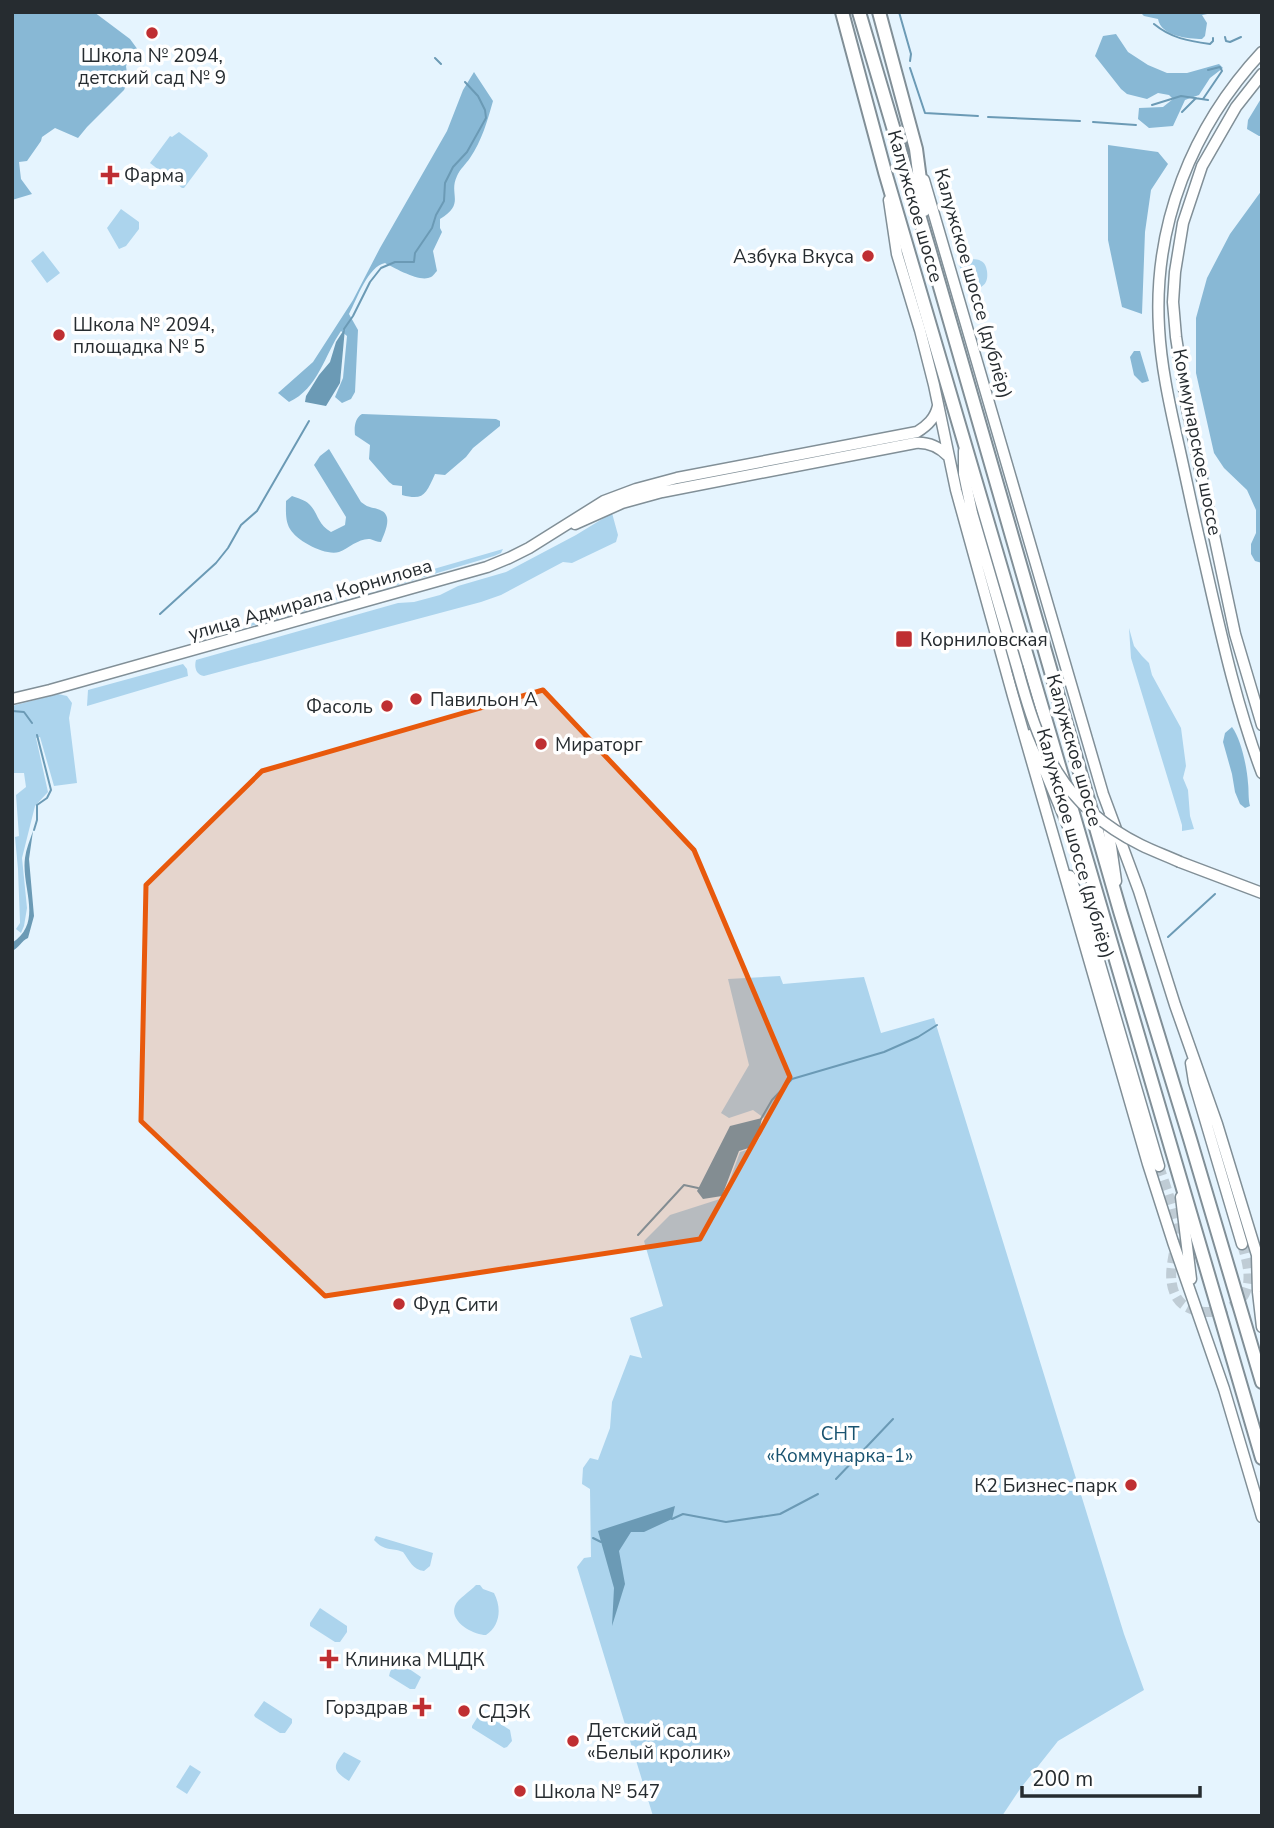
<svg xmlns="http://www.w3.org/2000/svg" width="1274" height="1828" font-family="'Nunito Sans',sans-serif">
	<style>
		.green { fill: #acd4ed }
		.forest { fill: #88b8d5 }
		.water { fill: #6b9ab5 }
		.lines { fill: none; stroke-linecap: round; stroke-linejoin: round }
		.stream { stroke: #6b9ab5; stroke-width: 2 }
		.secondary-tunnel { stroke: #bfccd5; stroke-width: 10; stroke-dasharray: 10 5; stroke-linecap: butt }
		.secondary-casing { stroke: #818f97; stroke-width: 13 }
		.highway-casing { stroke: #818f97; stroke-width: 16 }
		.secondary { stroke: #fff; stroke-width: 10 }
		.highway { stroke: #fff; stroke-width: 12 }
		.secondary-bridge-casing { stroke: #818f97; stroke-width: 13; stroke-linecap: butt }
		.secondary-bridge { stroke: #fff; stroke-width: 10 }
		.marked { fill: #e8590c; fill-opacity: 0.2; stroke: #e8590c; stroke-width: 5; stroke-linejoin: round }
		.poi-dot { fill: #bf2f32; stroke: #fff; stroke-width: 2.5 }
		.labels { text-anchor: middle; stroke-width: 7; stroke-linejoin: round; paint-order: stroke }
		.poi-label { font-size: 19px; fill: #262c30; stroke: #fff; text-anchor: start }
		.street-label { font-size: 19px; fill: #262c30; stroke: #fff }
		.park-label { font-size: 19px; fill: #195370; stroke: #fff }
	</style>
	<rect width="100%" height="100%" fill="#e5f4fe"/>
	<path class="green" d="M 179,132 L 207,153 L 208,156 L 184,188 L 182,188 L 150,163 L 170,136 L 172,137 Z
		M 121,209 L 139,222 L 139,229 L 126,246 L 119,249 L 107,228 Z
		M 43,251 L 60,273 L 47,283 L 31,261 Z
		M 958,260 C 964,260 976,258 981,261 C 985,263 986,266 987,271 C 989,287 980,289 966,290 Z
		M 612,513 L 618,535 L 616,542 L 572,563 L 563,562 L 501,595 L 481,602 L 204,676 C 196,675 194,667 196,660 L 398,603 L 414,602 L 440,595 L 458,586 L 506,572 L 576,535 Z
		M 503,549 L 501,553 L 494,556 L 394,586 L 392,581 Z
		M 337,597 L 338,599 L 318,607 L 251,626 L 244,624 Z
		M 1129,628 L 1134,646 L 1142,656 L 1149,663 L 1152,675 L 1181,728 L 1186,766 L 1183,778 L 1188,790 L 1190,816 L 1194,829 L 1182,831 L 1182,825 L 1131,658 Z
		M 183,664 L 187,669 L 188,676 L 87,706 L 88,690 Z
		M 58,694 L 67,696 L 72,703 L 69,718 L 77,783 L 54,786 L 40,737 L 36,738 L 48,792 L 35,806 L 22,858 L 27,908 L 24,926 L 21,933 L 16,929 L 20,923 L 18,869 L 15,837 L 19,836 L 16,795 L 26,787 L 24,773 L 12,773 L 12,706 Z
		M 780,976 L 783,984 L 864,977 L 881,1033 L 934,1018 L 1124,1634 L 1144,1690 L 1058,1741 L 1020,1789 L 1002,1816 L 653,1816 L 577,1567 L 584,1558 L 591,1557 L 590,1489 L 582,1484 L 583,1468 L 590,1458 L 598,1460 L 610,1428 L 612,1402 L 630,1355 L 642,1358 L 630,1318 L 663,1306 L 644,1241 L 670,1215 L 723,1198 L 740,1152 L 753,1148 L 760,1137 L 764,1118 L 753,1110 L 729,1118 L 721,1113 L 749,1065 L 728,979 Z
		M 376,1536 L 433,1553 L 430,1566 L 424,1571 C 413,1570 409,1560 403,1552 C 391,1547 385,1552 374,1540 Z
		M 476,1585 L 480,1585 L 483,1589 L 494,1593 C 502,1608 500,1626 486,1635 C 474,1635 449,1622 455,1606 C 458,1598 470,1592 476,1585 Z
		M 320,1608 L 347,1626 L 347,1632 L 340,1642 L 335,1642 L 310,1626 L 310,1623 Z
		M 399,1662 L 421,1677 L 415,1689 L 410,1689 L 389,1676 L 390,1672 L 395,1663 Z
		M 264,1701 L 292,1719 L 292,1723 L 285,1733 L 280,1733 L 255,1717 L 254,1715 Z
		M 482,1712 L 510,1730 L 512,1741 L 507,1747 L 504,1748 L 472,1728 L 472,1726 L 480,1713 Z
		M 344,1752 L 361,1761 L 349,1781 C 333,1771 332,1767 344,1752 Z
		M 190,1765 L 201,1772 L 187,1794 L 176,1787 Z"/>
	<path class="forest" d="M 12,12 L 94,12 L 130,39 L 141,54 L 128,62 L 126,66 L 128,81 L 124,90 L 87,127 L 78,138 L 55,128 L 42,137 L 41,141 L 27,161 L 19,162 L 21,179 L 32,194 L 12,200 Z
		M 1218,12 L 1202,15 L 1207,23 L 1205,36 L 1202,39 C 1188,39 1161,36 1158,19 L 1144,16 L 1141,13 Z
		M 1116,34 L 1128,52 L 1148,65 L 1167,73 L 1187,73 L 1219,64 L 1223,68 L 1210,78 L 1199,95 L 1185,100 L 1173,126 L 1149,128 L 1138,119 L 1139,108 L 1163,107 L 1173,99 L 1169,95 L 1158,93 L 1147,99 L 1127,94 L 1121,89 L 1095,56 L 1103,36 Z
		M 474,72 L 493,101 C 487,122 482,140 470,158 C 466,164 460,169 457,176 C 448,195 466,203 440,219 L 440,228 L 442,232 L 433,251 L 437,271 C 434,274 433,277 428,278 C 418,281 394,268 385,263 C 368,266 357,299 349,314 L 358,330 L 355,392 L 351,399 L 342,403 L 335,397 L 343,378 L 347,336 L 341,331 C 325,354 318,389 289,402 L 278,393 L 313,362 L 353,300 L 380,248 L 447,131 L 463,90 Z
		M 1262,97 L 1262,136 L 1259,136 L 1247,129 L 1248,120 Z
		M 1108,145 L 1158,152 L 1168,164 L 1151,190 L 1145,232 L 1142,314 L 1122,307 L 1108,240 Z
		M 1262,190 L 1262,563 L 1255,561 L 1251,554 L 1251,544 L 1256,533 L 1256,510 L 1247,490 L 1224,468 L 1214,453 L 1196,373 L 1196,318 L 1207,278 L 1230,234 Z
		M 1134,351 L 1140,351 L 1149,381 L 1142,383 L 1134,375 L 1130,357 Z
		M 362,414 L 496,419 L 500,421 L 500,426 L 473,448 L 466,457 L 445,475 L 435,474 C 426,494 424,501 402,495 L 402,486 L 393,485 L 389,482 L 369,459 L 370,445 L 355,435 C 354,427 355,418 362,414 Z
		M 329,449 L 361,502 C 371,510 373,506 382,511 C 393,517 384,534 381,542 C 377,542 374,540 370,539 C 359,538 349,548 339,552 C 325,556 297,541 290,529 C 285,521 286,510 286,501 L 292,496 C 297,498 305,500 309,504 C 318,512 317,524 331,532 L 345,525 L 346,517 L 314,465 L 320,456 Z
		M 1232,727 C 1241,739 1247,767 1248,783 C 1249,791 1248,798 1250,806 L 1245,808 L 1240,804 L 1235,792 L 1232,774 L 1223,742 L 1225,733 Z"/>
	<path class="water" d="M 345,328 L 340,383 L 326,406 L 305,402 L 306,396 L 319,375 L 330,362 L 336,342 Z
		M 33,831 L 29,859 L 34,916 L 28,938 C 21,941 20,947 12,951 L 12,943 C 44,922 21,888 25,858 C 26,849 30,840 33,831 Z
		M 762,1118 L 758,1136 L 752,1147 L 739,1151 L 722,1196 L 703,1199 L 697,1191 L 730,1126 Z
		M 675,1506 L 672,1519 L 644,1532 L 631,1532 L 619,1551 L 625,1584 L 612,1626 L 614,1588 L 598,1531 Z"/>
	<g class="lines">
		<path class="stream" d="M 899,12 L 911,54 L 910,61
			M 1154,24 C 1171,38 1188,41 1210,44 L 1213,41 L 1213,38
			M 1225,37 L 1226,41 L 1230,42 L 1241,37
			M 435,58 L 441,64
			M 910,68 L 925,113 L 978,116
			M 1203,99 L 1222,71 L 1220,67 L 1208,70
			M 1152,105 L 1181,96 L 1208,100
			M 1182,112 L 1196,98
			M 988,117 L 1080,121
			M 1093,122 L 1136,125
			M 344,329 L 353,316 L 370,282 L 381,268 L 395,262 L 414,262 L 415,253 L 432,228 L 436,215 L 444,201 L 445,183 L 453,167 L 467,152 L 486,118 L 485,110 L 478,96 L 465,82
			M 160,614 L 216,563 L 228,548 L 241,525 L 257,511 L 309,421
			M 12,711 L 24,712 L 32,723
			M 34,830 L 37,820 L 37,805 L 47,798 L 51,790 L 37,735
			M 1168,937 L 1215,894
			M 761,1119 L 772,1100 L 792,1079 L 884,1052 L 918,1037 L 937,1025
			M 638,1235 L 684,1185 L 698,1188
			M 836,1479 L 893,1419
			M 672,1519 L 683,1514 L 726,1522 L 780,1514 L 818,1494
			M 593,1538 L 601,1542"/>
		<path class="secondary-tunnel" d="M 1159,1166 C 1165,1185 1173,1204 1176,1224 C 1179,1250 1163,1274 1177,1298 C 1191,1320 1237,1315 1246,1291 C 1252,1276 1246,1259 1242,1244"/>
		<g class="secondary-casing">
			<path id="secondary" d="M 1262,52 C 1192,127 1153,225 1159,328 C 1161,365 1169,402 1177,438 C 1185,473 1192,508 1200,542 C 1218,620 1234,699 1262,773
				M 1262,74 L 1236,107 L 1202,166 L 1183,223 L 1175,272 L 1173,302 L 1176,337 L 1187,408 L 1235,634 L 1262,725
				M 924,180 L 1103,794 L 1139,891 L 1175,1005 L 1217,1124 L 1257,1255 L 1258,1292 L 1262,1327
				M 889,200 L 897,254 L 920,330 L 934,385 L 956,490 L 1013,696 L 1148,1164 L 1173,1242 L 1224,1389 L 1262,1517
				M 964,451 L 964,474 L 972,513 L 1017,667
				M 575,524 L 622,503 L 662,492 L 915,443 C 928,442 938,446 948,456
				M 12,699 L 50,690 L 487,567 L 509,558 L 529,548 L 604,501 L 636,489 L 677,478 L 917,432 C 927,426 935,419 938,406
				M 1030,735 L 1082,860
				M 1107,819 L 1116,881
				M 1180,862 L 1262,893
				M 1070,876 L 1090,930 L 1159,1166
				M 1191,1063 L 1194,1082 L 1242,1244
				M 1181,1197 L 1191,1279"/>
		</g>
		<g class="highway-casing">
			<path id="highway" d="M 842,12 L 885,172 L 1262,1458
				M 859,12 L 930,252 L 1120,911 L 1190,1139 L 1262,1382
				M 879,12 L 916,149 L 924,210"/>
		</g>
		<use href="#secondary" class="secondary"/>
		<use href="#highway" class="highway"/>
		<g class="secondary-bridge-casing">
			<path id="secondary-bridge" d="M 1017,667 C 1039,748 1060,805 1141,845 C 1153,851 1167,856 1180,862"/>
		</g>
		<use href="#secondary-bridge" class="secondary-bridge"/>
	</g>
	<path class="marked" d="M 543,690 L 694,850 L 790,1077 L 700,1239 L 325,1296 L 141,1121 L 146,885 L 262,771 Z"/>
	<g class="poi-dot">
		<circle cx="152" cy="33" r="7"/>
		<path d="M106.5 164.5h7v7h7v7h-7v7h-7v-7h-7v-7h7z"/>
		<circle cx="868" cy="256" r="7"/>
		<circle cx="59" cy="335" r="7"/>
		<rect x="895" y="630" width="18" height="18" rx="3.5"/>
		<circle cx="416" cy="699" r="7"/>
		<circle cx="387" cy="706" r="7"/>
		<circle cx="541" cy="744" r="7"/>
		<circle cx="399" cy="1304" r="7"/>
		<circle cx="1131" cy="1485" r="7"/>
		<path d="M325.5 1648.5h7v7h7v7h-7v7h-7v-7h-7v-7h7z"/>
		<path d="M418.5 1696.5h7v7h7v7h-7v7h-7v-7h-7v-7h7z"/>
		<circle cx="464" cy="1711" r="7"/>
		<circle cx="573" cy="1741" r="7"/>
		<circle cx="520" cy="1791" r="7"/>
	</g>
	<g class="labels">
		<g class="poi-label">
			<text x="152" y="62" text-anchor="middle">Школа № 2094,<tspan x="152" dy="22">детский сад № 9</tspan></text>
			<text x="124" y="182">Фарма</text>
			<text x="854" y="263" text-anchor="end">Азбука Вкуса</text>
			<text x="73" y="331">Школа № 2094,<tspan x="73" dy="22">площадка № 5</tspan></text>
			<text x="920" y="646">Корниловская</text>
			<text x="430" y="706">Павильон А</text>
			<text x="373" y="713" text-anchor="end">Фасоль</text>
			<text x="555" y="751">Мираторг</text>
			<text x="413" y="1311">Фуд Сити</text>
			<text x="1117" y="1492" text-anchor="end">К2 Бизнес-парк</text>
			<text x="345" y="1666">Клиника МЦДК</text>
			<text x="408" y="1714" text-anchor="end">Горздрав</text>
			<text x="478" y="1718">СДЭК</text>
			<text x="587" y="1737">Детский сад<tspan x="587" dy="22">«Белый кролик»</tspan></text>
			<text x="534" y="1798">Школа № 547</text>
		</g>
		<g class="street-label">
			<text transform="translate(916 206) rotate(74)" y="7">Калужское шоссе</text>
			<text transform="translate(974 283) rotate(74)" y="7">Калужское шоссе (дублёр)</text>
			<text transform="translate(1198 442) rotate(79)" y="7">Коммунарское шоссе</text>
			<text transform="translate(310 599) rotate(-16)" y="7">улица Адмирала Корнилова</text>
			<text transform="translate(1075 750) rotate(74)" y="7">Калужское шоссе</text>
			<text transform="translate(1076 843) rotate(74)" y="7">Калужское шоссе (дублёр)</text>
		</g>
		<g class="park-label">
			<text x="840" y="1440">СНТ<tspan x="840" dy="22">«Коммунарка-1»</tspan></text>
		</g>
	</g>
	<rect width="1274" height="1828" fill="none" stroke="#262c30" stroke-width="28"/>
	<path d="M1022 1786v10h178v-10" fill="none" stroke="#262c30" stroke-width="3.5"/>
	<text x="1032" y="1786" font-size="21" fill="#262c30" stroke="#ffffff" stroke-width="5" paint-order="stroke">200 m</text>
</svg>
